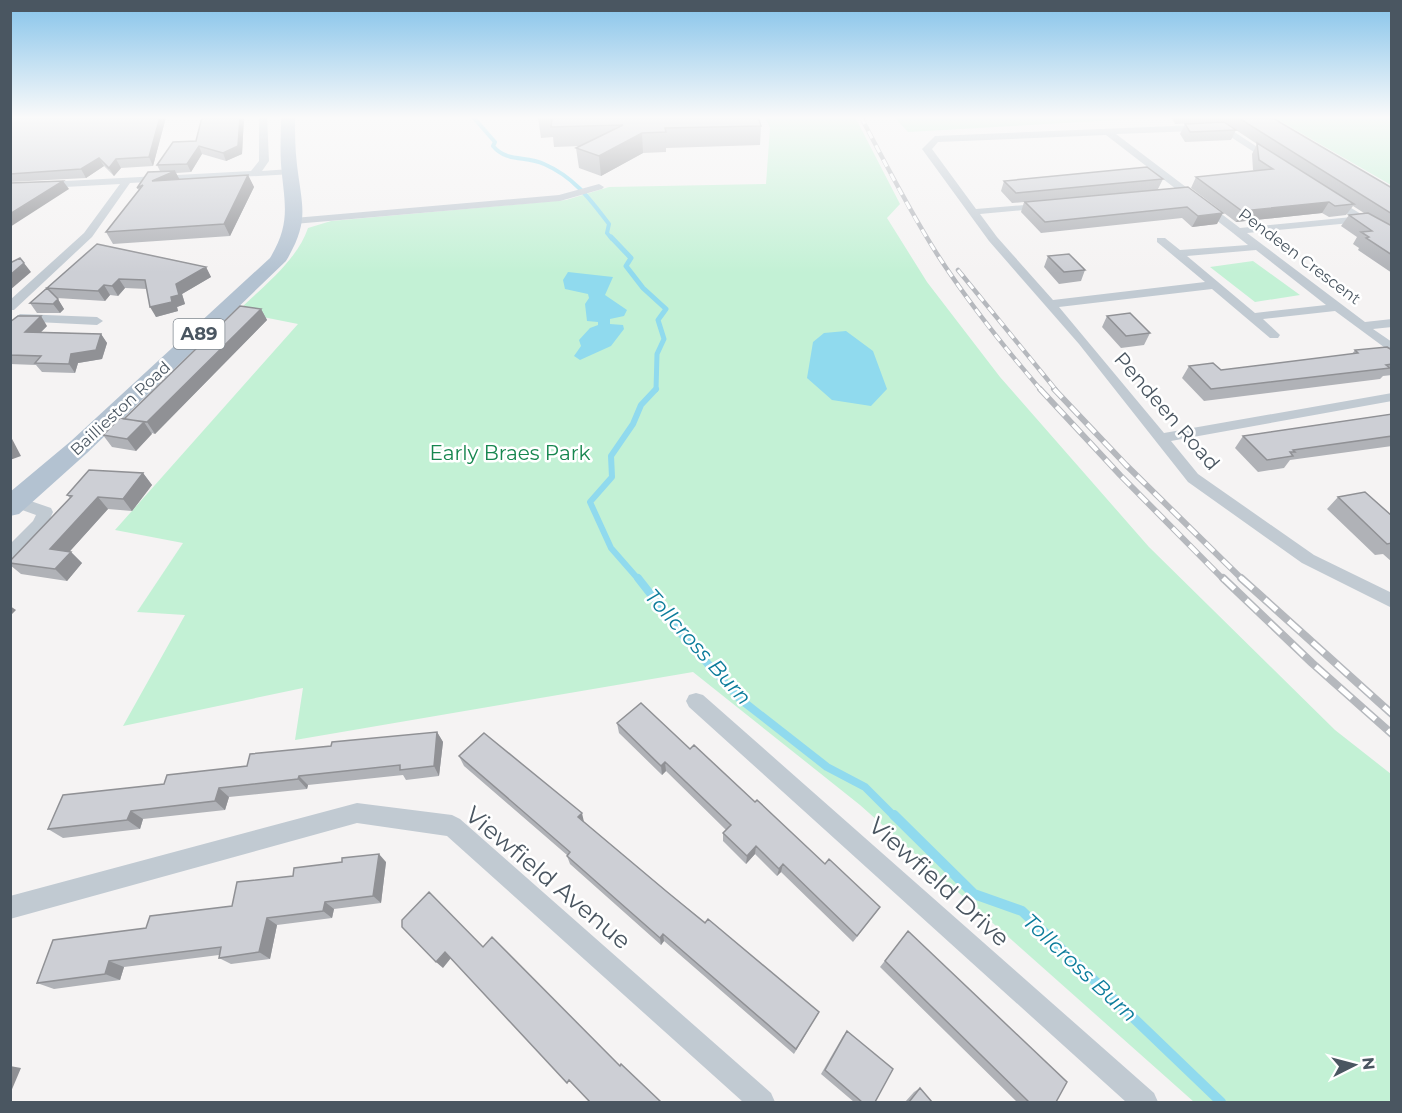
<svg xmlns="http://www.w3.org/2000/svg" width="1402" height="1113" font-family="Montserrat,sans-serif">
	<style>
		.green { fill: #c3f1d5 }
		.water { fill: #90daee }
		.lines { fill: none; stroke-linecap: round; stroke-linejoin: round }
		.stream-far4 { stroke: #90daee; stroke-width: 4 }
		.stream-far3 { stroke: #90daee; stroke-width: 5 }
		.stream-far2 { stroke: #90daee; stroke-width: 6 }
		.stream-far1 { stroke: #90daee; stroke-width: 8 }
		.stream { stroke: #90daee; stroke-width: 10 }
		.minor { fill: #c1cad2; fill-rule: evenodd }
		.primary { fill: #b3c2d1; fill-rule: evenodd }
		.rail-far2-casing { stroke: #b5b8bd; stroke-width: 4.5 }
		.rail-far1-casing { stroke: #b5b8bd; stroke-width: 6 }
		.rail-casing { stroke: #b5b8bd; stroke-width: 8 }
		.rail-far2 { stroke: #fff; stroke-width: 3; stroke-dasharray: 8; stroke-linecap: butt }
		.rail-far1 { stroke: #fff; stroke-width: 4; stroke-dasharray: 12; stroke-linecap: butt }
		.rail { stroke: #fff; stroke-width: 5; stroke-dasharray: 16; stroke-linecap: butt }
		.wall { fill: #b0b2b7 }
		.shaded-wall { fill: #909195 }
		.building { fill: #cdcfd5; stroke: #909195; stroke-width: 1.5 }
		.labels { text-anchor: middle; stroke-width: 5; stroke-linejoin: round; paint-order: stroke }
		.far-street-label { font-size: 16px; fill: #4a5661; stroke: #fff }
		.shield { fill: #fff; stroke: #808990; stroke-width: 1.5 }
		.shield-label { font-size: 18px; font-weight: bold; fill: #4a5661 }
		.street-label { font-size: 20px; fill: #4a5661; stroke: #fff }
		.park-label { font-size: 20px; fill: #17864f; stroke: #fff }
		.water-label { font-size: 21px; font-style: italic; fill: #0c7c9b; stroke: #fff }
		.near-street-label { font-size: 24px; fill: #4a5661; stroke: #fff }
	</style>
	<rect width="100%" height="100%" fill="#f5f3f3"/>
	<path class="green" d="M 765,117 L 855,117 L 900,204 L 887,218 L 927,282 L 1000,377 L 1149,547 L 1335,730 L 1391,774 L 1391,1102 L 1194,1102 L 860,805 L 693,672 L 295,740 L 303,688 L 123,726 L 185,615 L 137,612 L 183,543 L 115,530 L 298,324 L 237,312 C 262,287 297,261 308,228 L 331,221 L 566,200 L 609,187 L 766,184 L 770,128 Z
		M 894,117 L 1151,117 L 1153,118 L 908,132 Z
		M 1273,117 L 1391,117 L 1391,185 Z
		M 1253,261 L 1300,295 L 1255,302 L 1210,267 Z"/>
	<path class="water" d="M 568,272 L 613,277 L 605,295 L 627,310 L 624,316 L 610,319 L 610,324 L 623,325 L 624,329 L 611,346 L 580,360 L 574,356 L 581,346 L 579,340 L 590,328 L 598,325 L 598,322 L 587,321 L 585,304 L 589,298 L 588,294 L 565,289 L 563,280 Z
		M 846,331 L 873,351 L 887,389 L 871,406 L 832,400 L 807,378 L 813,342 L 824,333 Z"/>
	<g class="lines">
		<path class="stream-far4" d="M 473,117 L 495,142 L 493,146 C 507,163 526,155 544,164 C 574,177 590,199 609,224 L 607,233 L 612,239"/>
		<path class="stream-far3" d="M 611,237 L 631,258 L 626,266 L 643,288 L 666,309 L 658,320 L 664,339 L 657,354 L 656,390"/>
		<path class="stream-far2" d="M 639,580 L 611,548 L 590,502 L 612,477 L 611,456 L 633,424 L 641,405 L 656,389"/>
		<path class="stream-far1" d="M 638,578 L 688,642 L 740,699 L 827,767 L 865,787 L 895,817"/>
		<path class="stream" d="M 894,815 L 974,894 L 1022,911 L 1221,1102"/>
		<path class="minor" d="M 259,117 L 267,117 L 269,161 L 262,171 L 290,169 L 293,170 L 293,174 L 130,183 L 92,237 L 14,310 L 10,310 L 10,300 L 84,233 L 120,184 L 10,190 L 10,184 L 251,171 L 259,161 Z
			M 1222,124 L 1279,161 L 1271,163 L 1220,130 L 1116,134 L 1240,228 L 1352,217 L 1326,200 L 1325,198 L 1330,195 L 1392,233 L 1392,241 L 1361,222 L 1247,233 L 1365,322 L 1392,319 L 1392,327 L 1373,329 L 1392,342 L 1392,353 L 1335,311 L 1263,319 L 1280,335 L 1278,338 L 1270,338 L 1212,289 L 1059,307 L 1164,433 L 1392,393 L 1392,401 L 1171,441 L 1198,474 L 1314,555 L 1392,593 L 1392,608 L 1302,563 L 1188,482 L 1079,344 L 989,241 L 922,149 L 935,136 ZM 1106,135 L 1233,233 L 1248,245 L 1180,250 L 1165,238 L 1157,238 L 1157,242 L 1205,282 L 1053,300 L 997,237 L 980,214 L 1045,208 L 1049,207 L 1049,203 L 976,209 L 932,149 L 938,142 ZM 1256,250 L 1326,305 L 1255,313 L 1187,256 Z
			M 599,184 L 604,187 L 602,189 L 560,201 L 294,224 L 289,221 L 294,218 L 559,195 Z
			M 20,314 L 97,317 L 103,321 L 97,325 L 16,321 L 14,318 Z
			M 16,496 L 51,508 L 53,512 L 46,528 L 16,559 L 10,561 L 10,544 L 33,521 L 36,515 L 11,506 L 10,498 Z
			M 696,693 L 703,695 L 1154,1093 L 1158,1102 L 1126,1102 L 689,707 L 686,701 L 689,695 Z
			M 357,803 L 452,815 L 460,819 L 771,1093 L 775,1102 L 743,1102 L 447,836 L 357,823 L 10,919 L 10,896 Z"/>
		<path class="primary" d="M 281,117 L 295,117 C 295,133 295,149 297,165 C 302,207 310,221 286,261 L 87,453 L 19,514 L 10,516 L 10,492 L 71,441 L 270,258 C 292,222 284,202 281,164 C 280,148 281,133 281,117 Z"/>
		<g class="rail-far2-casing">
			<path id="rail-far2" d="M 861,117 C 885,163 909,210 937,254 C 968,302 1004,347 1041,390
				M 958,270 L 1056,390"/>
		</g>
		<g class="rail-far1-casing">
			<path id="rail-far1" d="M 1040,389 L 1120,475 L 1224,580
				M 1054,389 L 1126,465 L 1243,580"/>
		</g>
		<g class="rail-casing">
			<path id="rail" d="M 1223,578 L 1312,663 L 1392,734
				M 1241,578 L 1392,714"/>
		</g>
		<use href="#rail-far2" class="rail-far2"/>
		<use href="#rail-far1" class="rail-far1"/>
		<use href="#rail" class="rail"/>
	</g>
	<path class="wall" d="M 10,117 L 166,117 L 153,166 L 121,168 L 114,176 L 104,166 L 86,178 L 10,182 Z
		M 202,117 L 244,117 L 242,154 L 226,161 L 202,154 L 191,172 L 176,173 L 179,179 L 248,175 L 254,187 L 230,236 L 113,244 L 106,232 L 139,190 L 137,188 L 160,171 L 157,165 L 196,141 Z
		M 538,117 L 761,126 L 760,145 L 666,148 L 666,152 L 643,153 L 601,176 L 579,168 L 576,148 L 580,146 L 554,147 L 553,137 L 541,138 Z
		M 1171,117 L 1273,117 L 1273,118 L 1392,188 L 1392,273 L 1358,250 L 1359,248 L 1353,244 L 1357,237 L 1341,226 L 1349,215 L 1364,213 L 1353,206 L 1346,215 L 1329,217 L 1322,213 L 1236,222 L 1191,188 L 1196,177 L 1255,171 L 1253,170 L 1252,154 L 1257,144 L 1236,130 L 1231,140 L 1185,142 L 1180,134 L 1185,124 L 1223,122 L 1175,124 Z
		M 1163,179 L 1158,189 L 1217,224 L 1192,227 L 1182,218 L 1041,233 L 1021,212 L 1024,202 L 1012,203 L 1001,191 L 1004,181 Z
		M 97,244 L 206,267 L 211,277 L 182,294 L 185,304 L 177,307 L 178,311 L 156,317 L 147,289 L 125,288 L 118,296 L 110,295 L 105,301 L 57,298 L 64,309 L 60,313 L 37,313 L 30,303 Z
		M 1048,256 L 1085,270 L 1081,281 L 1059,284 L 1044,267 Z
		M 261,309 L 267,320 L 155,434 L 152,433 L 136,451 L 112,447 L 103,435 Z
		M 1107,316 L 1150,333 L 1144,345 L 1121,348 L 1102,327 Z
		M 10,322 L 47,326 L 41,332 L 101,334 L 107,343 L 102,359 L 78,363 L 75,373 L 42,372 L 36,365 L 10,364 Z
		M 1355,350 L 1392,350 L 1392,375 L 1383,376 L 1380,379 L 1204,401 L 1182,378 L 1189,366 L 1221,370 L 1352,354 Z
		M 1392,414 L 1392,446 L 1290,460 L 1284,468 L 1258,472 L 1235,448 L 1243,436 Z
		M 143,473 L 152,485 L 132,511 L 108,509 L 70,551 L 82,563 L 67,581 L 21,574 L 10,565 L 10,561 L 70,498 L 67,495 Z
		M 1338,497 L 1392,516 L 1392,562 L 1383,554 L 1375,555 L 1327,509 Z
		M 617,723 L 690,749 L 755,802 L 825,864 L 880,907 L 875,914 L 853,942 L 781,872 L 777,876 L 755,854 L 746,864 L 723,841 L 723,833 L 726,830 L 666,771 L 662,775 L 619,733 Z
		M 437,732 L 443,742 L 439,776 L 406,780 L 403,775 L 308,785 L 307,789 L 229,797 L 225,810 L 143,819 L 140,829 L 63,838 L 48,829 L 164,784 L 247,766 L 331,746 Z
		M 459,756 L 584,822 L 666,891 L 819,1012 L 794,1054 L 664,941 L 661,945 L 570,864 L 567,856 L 567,855 L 464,766 Z
		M 386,862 L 381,903 L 334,909 L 332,918 L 277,925 L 270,959 L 231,964 L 219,958 L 219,955 L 124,967 L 120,980 L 54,989 L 37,983 L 146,928 L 232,906 L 293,876 Z
		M 908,931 L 1056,1102 L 1017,1102 L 880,967 Z
		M 847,1031 L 875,1102 L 854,1102 L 821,1074 L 843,1036 Z
		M 920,1088 L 932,1102 L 905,1102 L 914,1092 Z"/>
	<path class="shaded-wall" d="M 160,117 L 166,117 L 153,166 L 149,157 Z
		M 240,117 L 244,117 L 242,154 L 226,161 L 223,153 Z
		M 642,133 L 643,153 L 601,176 L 599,156 Z
		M 199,146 L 202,154 L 191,172 L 187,164 Z
		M 99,158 L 104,166 L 86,178 L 81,169 Z
		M 116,159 L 121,168 L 114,176 L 109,168 Z
		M 175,171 L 181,182 L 152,181 Z
		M 248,175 L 254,187 L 230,236 L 224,224 Z
		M 63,181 L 69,189 L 10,227 L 10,214 Z
		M 1329,202 L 1322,213 L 1236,222 L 1242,211 Z
		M 1223,213 L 1217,224 L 1192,227 L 1198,216 Z
		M 24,263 L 31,272 L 10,290 L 10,275 Z
		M 206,267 L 211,277 L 182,294 L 185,304 L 177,307 L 178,311 L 156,317 L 150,307 L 176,284 Z
		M 119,279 L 125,288 L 118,296 L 112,286 Z
		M 104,285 L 110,295 L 105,301 L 98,291 Z
		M 58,299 L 64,309 L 60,313 L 53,304 Z
		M 261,309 L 267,320 L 155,434 L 147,422 Z
		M 41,316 L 47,326 L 32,341 L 25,332 Z
		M 101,334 L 107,343 L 102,359 L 78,363 L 75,373 L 69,364 L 71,354 Z
		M 144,422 L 152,434 L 136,451 L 127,439 Z
		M 10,435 L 21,456 L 10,460 Z
		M 143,473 L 152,485 L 132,511 L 123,499 Z
		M 98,497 L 108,509 L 62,560 L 50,549 Z
		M 71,552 L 82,563 L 67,581 L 55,569 Z
		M 10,606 L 16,610 L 10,616 Z
		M 437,732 L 443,742 L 439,776 L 434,766 Z
		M 665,762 L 666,771 L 662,775 L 661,766 Z
		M 299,776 L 308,785 L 307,789 L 298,779 Z
		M 219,788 L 229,797 L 225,810 L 215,801 Z
		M 131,811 L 143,819 L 140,829 L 127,820 Z
		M 582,813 L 584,822 L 578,817 Z
		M 756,846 L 755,854 L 746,864 L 747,856 Z
		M 379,854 L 386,862 L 381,903 L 373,896 Z
		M 783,864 L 781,872 L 777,876 L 779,869 Z
		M 325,902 L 334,909 L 332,918 L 323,911 Z
		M 267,918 L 277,925 L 270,959 L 259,952 Z
		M 663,934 L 664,941 L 661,945 L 660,938 Z
		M 445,952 L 451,958 L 443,968 L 436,962 Z
		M 109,961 L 124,967 L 120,980 L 105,974 Z
		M 10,1066 L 21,1068 L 10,1094 Z"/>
	<path class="building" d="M 10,117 L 160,117 L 149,157 L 116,159 L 109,168 L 99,158 L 81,169 L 10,174 Z
		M 202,117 L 240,117 L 238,146 L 223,153 L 199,146 L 187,164 L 157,165 L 173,142 L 196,141 Z
		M 538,117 L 758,117 L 761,126 L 665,128 L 666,132 L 642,133 L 599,156 L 576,148 L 623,125 L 551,127 L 552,118 L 538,118 Z
		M 1237,117 L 1271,117 L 1392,188 L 1392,214 Z
		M 1224,122 L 1236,130 L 1190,132 L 1185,124 Z
		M 1257,143 L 1354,204 L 1335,206 L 1329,202 L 1242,211 L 1196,177 L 1273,169 L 1259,160 Z
		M 1147,167 L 1163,179 L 1016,193 L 1004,181 Z
		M 175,171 L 152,181 L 248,175 L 224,224 L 106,232 L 143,185 L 137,188 L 148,172 Z
		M 63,181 L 10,214 L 10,183 Z
		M 1188,187 L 1223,213 L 1198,216 L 1187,207 L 1045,222 L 1025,202 Z
		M 1368,213 L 1392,226 L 1392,255 L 1366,238 L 1369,237 L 1361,232 L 1372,231 L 1349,215 Z
		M 97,244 L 206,267 L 176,284 L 179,295 L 171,297 L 172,302 L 150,307 L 145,280 L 119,279 L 112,286 L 104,285 L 98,291 L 47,288 L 58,299 L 53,304 L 30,303 Z
		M 1069,254 L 1085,270 L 1064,272 L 1048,256 Z
		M 20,258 L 24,263 L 10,275 L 10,263 Z
		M 240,306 L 261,309 L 147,422 L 124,419 Z
		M 1130,313 L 1150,333 L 1126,336 L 1107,316 Z
		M 18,316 L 41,316 L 25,332 L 101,334 L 96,350 L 71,354 L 69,364 L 35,363 L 41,356 L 10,355 L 10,322 Z
		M 1387,347 L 1392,350 L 1392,364 L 1386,365 L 1390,368 L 1211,389 L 1189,366 L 1213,363 L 1221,370 L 1358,353 L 1355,350 Z
		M 1392,414 L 1392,436 L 1293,450 L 1295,452 L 1290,452 L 1293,456 L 1267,460 L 1243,436 Z
		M 120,418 L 144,422 L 127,439 L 103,435 Z
		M 89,470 L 143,473 L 123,499 L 98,497 L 50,549 L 71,552 L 55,569 L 10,563 L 10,561 L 72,496 L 67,495 Z
		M 1365,492 L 1392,516 L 1392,543 L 1387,544 L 1338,497 Z
		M 641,703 L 690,749 L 694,745 L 755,802 L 757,800 L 825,864 L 829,859 L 880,907 L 857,936 L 783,864 L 779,869 L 756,846 L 747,856 L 723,833 L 731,825 L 665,762 L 661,766 L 617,723 Z
		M 437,732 L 434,766 L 400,770 L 400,765 L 299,776 L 298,779 L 219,788 L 215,801 L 131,811 L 127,820 L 48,829 L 63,795 L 164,784 L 167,775 L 247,766 L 250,754 L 331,746 L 332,742 Z
		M 484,733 L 582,813 L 578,817 L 666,891 L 705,923 L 708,919 L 819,1012 L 796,1049 L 663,934 L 660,938 L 567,856 L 570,852 L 459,756 Z
		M 379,854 L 373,896 L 325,902 L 323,911 L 267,918 L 259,952 L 219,958 L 221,947 L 109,961 L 105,974 L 37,983 L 53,940 L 146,928 L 150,916 L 232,906 L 237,882 L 293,876 L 294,868 L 342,862 L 342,858 Z
		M 429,892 L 483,947 L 492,937 L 620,1066 L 621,1064 L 661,1102 L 590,1102 L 569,1080 L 567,1083 L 445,952 L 436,962 L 402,927 L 402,920 Z
		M 908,931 L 1067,1082 L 1056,1102 L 1029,1102 L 885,961 Z
		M 847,1031 L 893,1069 L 875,1102 L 862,1102 L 825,1070 Z
		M 920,1088 L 932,1102 L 909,1102 Z"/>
	<linearGradient id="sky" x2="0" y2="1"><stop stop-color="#85c3ea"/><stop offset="0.43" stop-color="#fafafa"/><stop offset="1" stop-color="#fafafa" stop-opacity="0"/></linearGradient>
	<rect width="1402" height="273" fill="url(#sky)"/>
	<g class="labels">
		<g class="far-street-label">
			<text transform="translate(1300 256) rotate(37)" y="6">Pendeen Crescent</text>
			<text transform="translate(120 408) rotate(-43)" y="6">Baillieston Road</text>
		</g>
		<rect class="shield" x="173.5" y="319" width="51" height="30" rx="4.5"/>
		<g class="shield-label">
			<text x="199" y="340">A89</text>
		</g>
		<g class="street-label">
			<text transform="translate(1167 411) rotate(49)" y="7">Pendeen Road</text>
		</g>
		<g class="park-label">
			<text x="510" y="460">Early Braes Park</text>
		</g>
		<g class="water-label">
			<text transform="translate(698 647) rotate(48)" y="7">Tollcross Burn</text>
			<text transform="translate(1080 968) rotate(43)" y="7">Tollcross Burn</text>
		</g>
		<g class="near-street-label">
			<text transform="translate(548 878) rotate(40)" y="8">Viewfield Avenue</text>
			<text transform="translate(939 882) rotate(42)" y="8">Viewfield Drive</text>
		</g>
	</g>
	<rect width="1402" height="1113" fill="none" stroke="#4a5661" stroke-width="24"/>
	<g transform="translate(1354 1065) rotate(84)" stroke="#ffffff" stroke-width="4.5" paint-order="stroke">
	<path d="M0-4.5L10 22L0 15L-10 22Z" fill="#4a5661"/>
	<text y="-9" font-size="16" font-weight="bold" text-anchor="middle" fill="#4a5661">N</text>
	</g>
</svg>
